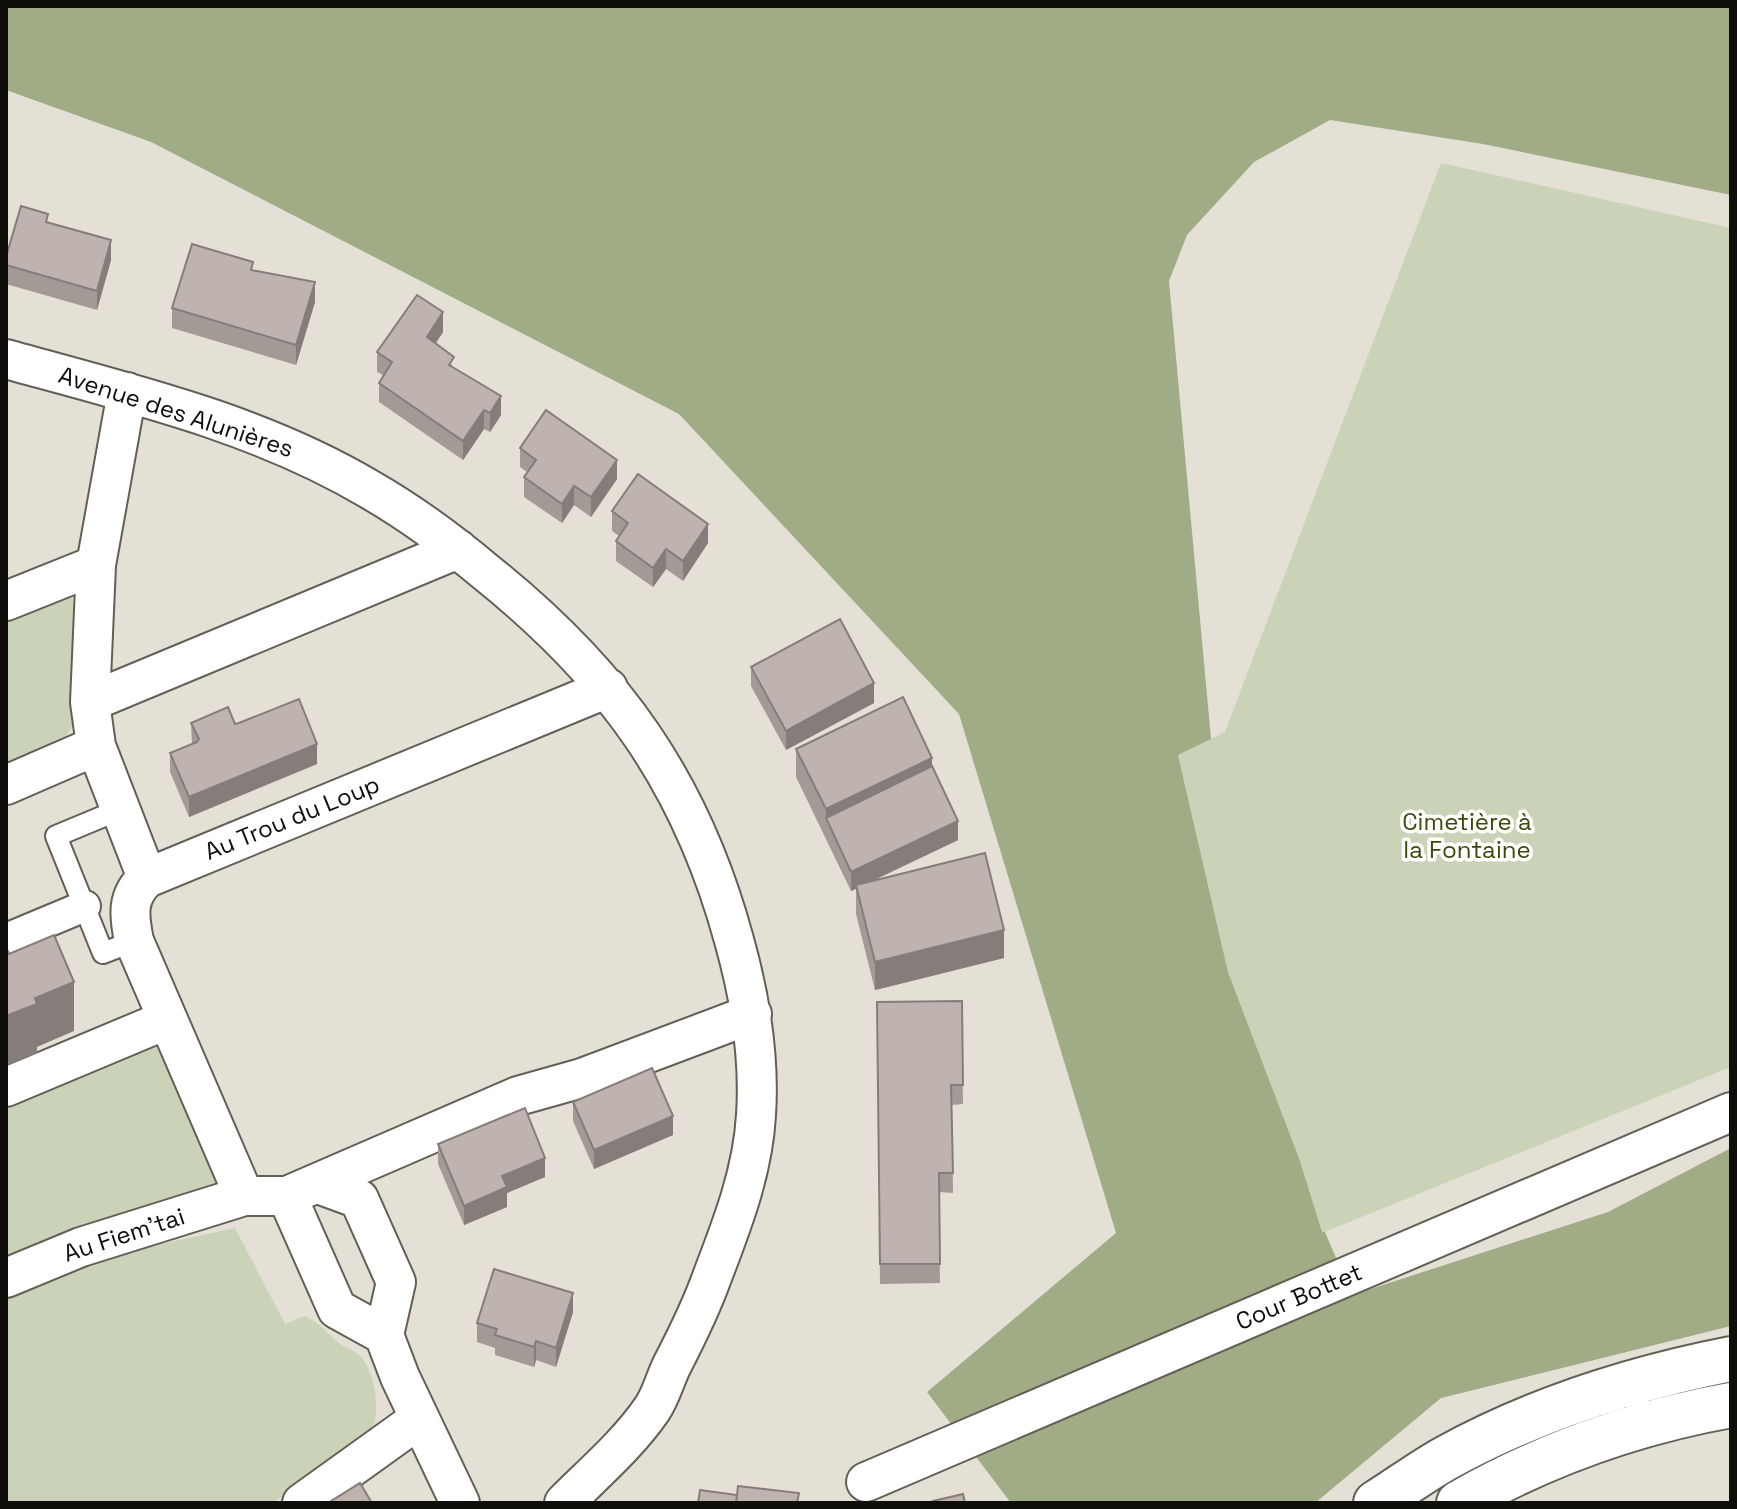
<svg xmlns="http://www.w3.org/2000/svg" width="1737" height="1509" font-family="'Space Grotesk',sans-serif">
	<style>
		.green { fill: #cad3b7 }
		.forest { fill: #a0ac86 }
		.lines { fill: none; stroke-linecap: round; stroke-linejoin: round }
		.service-casing { stroke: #635f56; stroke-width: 24 }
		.pedestrian-casing { stroke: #635f56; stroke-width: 34 }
		.minor-casing { stroke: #635f56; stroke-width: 42 }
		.secondary-casing { stroke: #635f56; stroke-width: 48 }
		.service { stroke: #fff; stroke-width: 20 }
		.pedestrian { stroke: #fff; stroke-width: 30 }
		.minor { stroke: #fff; stroke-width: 38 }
		.secondary { stroke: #fff; stroke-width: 44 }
		.wall { fill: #a39a96 }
		.shaded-wall { fill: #857d7a }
		.building { fill: #beb3ae; stroke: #857d7a; stroke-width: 2 }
		.labels { text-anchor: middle; stroke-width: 7; stroke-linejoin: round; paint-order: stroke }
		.street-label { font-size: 24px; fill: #100e0b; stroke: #fff }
		.park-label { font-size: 24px; fill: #3b490b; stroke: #fff }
	</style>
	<rect width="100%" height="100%" fill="#e4e0d5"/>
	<path class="green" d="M 1441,163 L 1731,228 L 1731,1067 L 1322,1233 L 1300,1161 L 1228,972 L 1178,755 L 1225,732 Z
		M 67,594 L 75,602 L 75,721 C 61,752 35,759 6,772 L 6,613 Z
		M 154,1042 L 168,1053 L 221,1190 L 6,1264 L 6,1103 Z
		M 235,1228 L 285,1324 L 305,1316 C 320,1323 327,1333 340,1344 C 347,1349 356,1351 361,1357 C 378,1377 380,1415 370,1437 L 272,1503 L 6,1503 L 6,1292 L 79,1262 Z"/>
	<path class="forest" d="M 6,6 L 1731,6 L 1731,195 L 1483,144 L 1330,120 L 1254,162 L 1187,235 L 1169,281 L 1211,739 L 1178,755 L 1228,972 L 1300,1161 L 1322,1232 L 1325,1232 L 1352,1295 L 1608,1212 L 1731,1148 L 1731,1326 L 1441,1398 L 1315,1503 L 1011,1503 L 927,1392 L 1116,1233 L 959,714 L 679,414 L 151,142 L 6,90 Z"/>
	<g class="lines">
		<g class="service-casing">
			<path id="service" d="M 121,809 L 56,836 L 103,953 L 134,941"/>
		</g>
		<g class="pedestrian-casing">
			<path id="pedestrian" d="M 6,939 L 85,906"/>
		</g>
		<g class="minor-casing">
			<path id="minor" d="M 6,359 C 129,393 258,423 369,489 C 411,513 450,542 487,573 C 614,675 691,782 734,940 C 750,997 760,1055 756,1115 C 753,1171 732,1225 712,1277 C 701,1308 687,1336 672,1365 C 665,1379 661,1396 652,1409 C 628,1444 594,1473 564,1503
				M 127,392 L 96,565 L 90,702 L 96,746 L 147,878
				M 6,601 L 96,565
				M 90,702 L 458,549
				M 6,785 L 96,746
				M 6,1087 L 166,1020
				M 318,1184 L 359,1199 L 396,1282 L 384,1335
				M 244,1196 L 134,941 C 129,916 126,896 147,878 L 608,688
				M 287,1196 L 518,1096 L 582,1078 L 752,1014
				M 6,1278 L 81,1247 L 244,1196 L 287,1196 L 337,1309 L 384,1335 L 400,1377 L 460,1503
				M 866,1482 L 1731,1112
				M 302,1503 L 419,1419"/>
		</g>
		<g class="secondary-casing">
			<path id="secondary" d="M 1376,1503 C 1400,1488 1424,1470 1448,1457 C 1536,1409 1634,1378 1731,1359
				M 1459,1503 C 1543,1455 1636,1422 1731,1405"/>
		</g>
		<use href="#service" class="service"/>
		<use href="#pedestrian" class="pedestrian"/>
		<use href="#minor" class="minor"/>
		<use href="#secondary" class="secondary"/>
	</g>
	<path class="wall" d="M 48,222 L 111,260 L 97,310 L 6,284 L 6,257 Z
		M 253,270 L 315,302 L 296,365 L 172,328 L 172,308 Z
		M 443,332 L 435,343 L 454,368 L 501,415 L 490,432 L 484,429 L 463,460 L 379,402 L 379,383 L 383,375 L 377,372 L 377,352 Z
		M 520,448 L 617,479 L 591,517 L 574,505 L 562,523 L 524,497 L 524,477 L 527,472 L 520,467 Z
		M 612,511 L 708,543 L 683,581 L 666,569 L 653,587 L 616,561 L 616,541 L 619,536 L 612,531 Z
		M 751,667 L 874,703 L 786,750 L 751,686 Z
		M 191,723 L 235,724 L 317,764 L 189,817 L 170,772 L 170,753 L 192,744 Z
		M 796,749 L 932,766 L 958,840 L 870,882 L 1004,958 L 875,990 L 856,914 L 856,889 L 851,891 L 796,777 Z
		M 962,1001 L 963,1104 L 952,1105 L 953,1193 L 939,1192 L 940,1283 L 880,1284 L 877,1002 Z
		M 573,1102 L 673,1135 L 594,1169 L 573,1121 Z
		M 438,1144 L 545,1177 L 507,1193 L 507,1207 L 464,1225 L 438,1164 Z
		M 573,1312 L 556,1367 L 536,1360 L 534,1367 L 495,1355 L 495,1348 L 477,1342 L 477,1323 Z"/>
	<path class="shaded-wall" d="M 111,240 L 111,260 L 97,310 L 97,291 Z
		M 315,282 L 315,302 L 296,365 L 296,345 Z
		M 443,312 L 443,332 L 427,357 L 427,337 Z
		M 501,396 L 501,415 L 490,432 L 490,413 Z
		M 484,410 L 484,429 L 463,460 L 463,441 Z
		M 617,460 L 617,479 L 591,517 L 591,497 Z
		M 574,486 L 574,505 L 562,523 L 562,504 Z
		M 708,524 L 708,543 L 683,581 L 683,561 Z
		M 666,549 L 666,569 L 653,587 L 653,568 Z
		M 874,683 L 874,703 L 786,750 L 786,731 Z
		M 317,744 L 317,764 L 189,817 L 189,797 Z
		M 932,758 L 932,786 L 826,818 L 826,809 Z
		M 6,821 L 7,821 L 7,870 L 6,870 Z
		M 958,821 L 958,840 L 851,891 L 851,872 Z
		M 1004,930 L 1004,958 L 875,990 L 875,962 Z
		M 74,982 L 74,1031 L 37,1047 L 37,1053 L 6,1066 L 6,1016 L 35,998 Z
		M 673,1116 L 673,1135 L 594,1169 L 594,1150 Z
		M 545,1158 L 545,1177 L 507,1193 L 507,1207 L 464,1225 L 464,1206 L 502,1176 Z
		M 573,1293 L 573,1312 L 556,1367 L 556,1348 Z
		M 536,1341 L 536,1360 L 534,1367 L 534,1347 Z"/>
	<path class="building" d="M 21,206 L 48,214 L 46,222 L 111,240 L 97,291 L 6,265 L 6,257 Z
		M 192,244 L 253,262 L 251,270 L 315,282 L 296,345 L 172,308 Z
		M 417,295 L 443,312 L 427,337 L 454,357 L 449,365 L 501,396 L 490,413 L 484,410 L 463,441 L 379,383 L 392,362 L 377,352 Z
		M 546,410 L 617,460 L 591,497 L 574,486 L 562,504 L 524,477 L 536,460 L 520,448 Z
		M 638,474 L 708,524 L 683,561 L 666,549 L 653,568 L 616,541 L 628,523 L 612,511 Z
		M 840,619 L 874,683 L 786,731 L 751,667 Z
		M 903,697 L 932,758 L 826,809 L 796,749 Z
		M 299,699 L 317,744 L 189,797 L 170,753 L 197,742 L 199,739 L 191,723 L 228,707 L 235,724 L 239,723 Z
		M 932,766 L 958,821 L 851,872 L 826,818 Z
		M 985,853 L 1004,930 L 875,962 L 856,885 Z
		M 54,935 L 74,982 L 35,998 L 37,1004 L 6,1016 L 6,947 L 9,954 Z
		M 962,1001 L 963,1085 L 951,1085 L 953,1173 L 939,1173 L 940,1264 L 880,1264 L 877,1002 Z
		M 652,1068 L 673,1116 L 594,1150 L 573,1102 Z
		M 525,1108 L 545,1158 L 502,1176 L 507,1187 L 464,1206 L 438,1144 Z
		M 494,1269 L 573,1293 L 556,1348 L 536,1341 L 534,1347 L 495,1335 L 497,1329 L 477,1323 Z
		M 360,1483 L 372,1503 L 328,1503 Z
		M 738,1486 L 799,1493 L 797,1503 L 736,1503 Z
		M 700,1490 L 737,1495 L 736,1503 L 698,1503 Z
		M 963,1494 L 965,1503 L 934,1503 L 933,1501 Z"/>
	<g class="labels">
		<g class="street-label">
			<text transform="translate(176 412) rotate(18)" y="8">Avenue des Alunières</text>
			<text transform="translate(292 818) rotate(-22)" y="8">Au Trou du Loup</text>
			<text transform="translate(124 1235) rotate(-18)" y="8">Au Fiem'tai</text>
			<text transform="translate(1299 1297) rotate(-23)" y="8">Cour Bottet</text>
		</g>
		<g class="park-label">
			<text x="1467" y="830">Cimetière à<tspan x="1467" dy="28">la Fontaine</tspan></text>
		</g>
	</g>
	<rect width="1737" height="1509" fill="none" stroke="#100e0b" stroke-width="16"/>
</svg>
